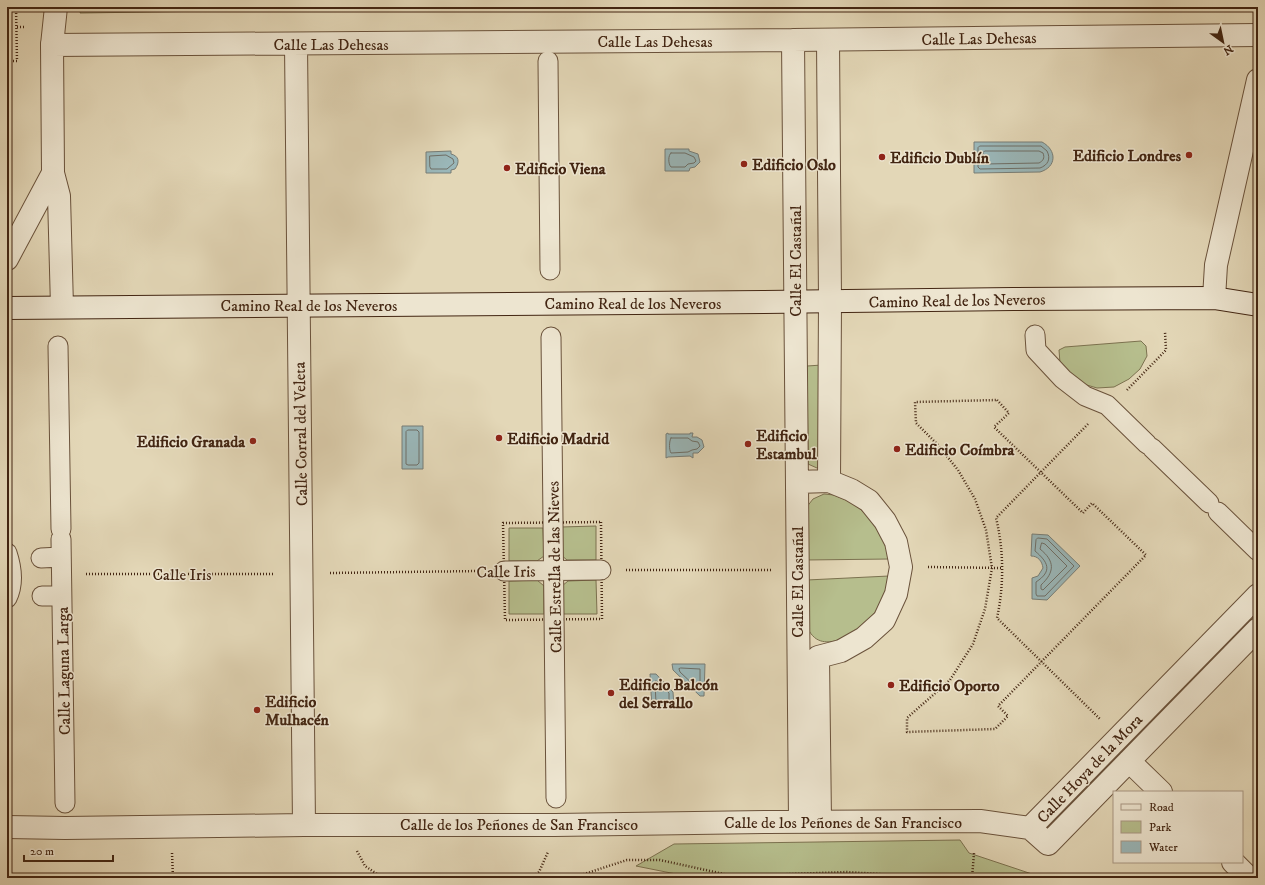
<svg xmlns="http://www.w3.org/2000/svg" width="1265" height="885" font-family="'IM FELL DW Pica',serif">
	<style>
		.green { fill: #b6be8d; stroke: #7c7250 }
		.water { fill: #9ab7b9; stroke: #777d76 }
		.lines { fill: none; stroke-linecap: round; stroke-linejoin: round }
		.shore { stroke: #6e6e66; stroke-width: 1 }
		.pedestrian-casing { stroke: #6a523b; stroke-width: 21 }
		.minor-casing { stroke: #6a523b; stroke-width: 24 }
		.tertiary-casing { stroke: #6a523b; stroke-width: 24 }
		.secondary-casing { stroke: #422512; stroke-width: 24 }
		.path { stroke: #422512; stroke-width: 2.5; stroke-dasharray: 1 2; stroke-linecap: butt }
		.pedestrian { stroke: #ede5d0; stroke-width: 19 }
		.minor { stroke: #ede5d0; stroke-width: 22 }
		.tertiary { stroke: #ede5d0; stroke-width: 22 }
		.secondary { stroke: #ede5d0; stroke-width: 22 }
		.poi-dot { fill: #8f2418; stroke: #ede5d0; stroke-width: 1.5 }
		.labels { text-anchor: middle; stroke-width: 3; stroke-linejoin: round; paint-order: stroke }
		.street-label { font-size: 16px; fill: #422512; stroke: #ede5d0 }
		.poi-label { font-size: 16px; font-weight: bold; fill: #422512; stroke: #ede5d0; text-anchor: start }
	</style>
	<rect width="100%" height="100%" fill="#e3d7b7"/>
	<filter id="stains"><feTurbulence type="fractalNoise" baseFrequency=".005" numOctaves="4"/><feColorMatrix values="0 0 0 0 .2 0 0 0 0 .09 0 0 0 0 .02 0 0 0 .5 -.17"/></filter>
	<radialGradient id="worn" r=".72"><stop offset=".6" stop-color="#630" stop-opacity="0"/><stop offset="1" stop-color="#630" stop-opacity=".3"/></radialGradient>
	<path class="green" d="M 82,7 L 218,7 L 218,11 L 80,13 Z
		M 1141,341 L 1146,346 L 1147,356 L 1140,369 L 1129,379 L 1114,387 L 1097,388 L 1080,383 L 1060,363 L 1059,350 L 1065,347 Z
		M 822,365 L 824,462 L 817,468 L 808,464 L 807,366 Z
		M 824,494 L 834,495 L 853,503 L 868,516 L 882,537 L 890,559 L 806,560 L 806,508 L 813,499 Z
		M 596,526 L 596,560 L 567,560 L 561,555 L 561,527 Z
		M 509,528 L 543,528 L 544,556 L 537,561 L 509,561 Z
		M 889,576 C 886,590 882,604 873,615 C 858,633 819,659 807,626 C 804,619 807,589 807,580 Z
		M 537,580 L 544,586 L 544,614 L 509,614 L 509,581 Z
		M 596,580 L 597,614 L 562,614 L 562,586 L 568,581 Z
		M 960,840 L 969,853 L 1038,876 L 1038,878 L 696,878 L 636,866 L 674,844 Z"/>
	<path class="water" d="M 974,142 L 1042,142 C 1057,150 1057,167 1040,172 L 974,173 Z
		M 665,149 L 689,149 L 689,151 L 698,154 L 700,162 L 695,167 L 690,168 L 689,171 L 665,171 Z
		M 451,151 L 451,154 C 459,156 460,162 455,169 L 451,170 L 451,173 L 426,173 L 426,152 Z
		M 402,426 L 423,426 L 423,469 L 402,469 Z
		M 668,433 L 668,434 L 690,434 L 690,433 L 693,433 L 692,437 L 697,437 L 702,440 L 704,447 L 698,453 L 693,453 L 693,458 L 690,456 L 668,457 L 666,458 L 666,434 Z
		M 1032,534 L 1048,535 L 1080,566 L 1047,600 L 1032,599 L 1032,578 L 1038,576 L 1043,568 C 1042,561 1038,556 1031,556 Z
		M 672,664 L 705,664 L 704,696 L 700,696 L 673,670 Z
		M 650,674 L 656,674 L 673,692 L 674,707 L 652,709 Z"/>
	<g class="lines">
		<path class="shore" d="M 980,146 L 1041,146 L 1047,151 C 1051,159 1048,165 1040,168 L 980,169 L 978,167 L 978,148 Z
			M 985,151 L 1039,151 L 1043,153 C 1045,158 1043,161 1039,163 L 985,164 L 983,162 L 983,153 Z
			M 671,153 L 685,153 L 694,157 L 696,161 L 694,163 L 688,164 L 685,167 L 671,167 C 668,164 668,155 671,153 Z
			M 430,156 L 446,155 L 453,159 L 454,163 L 447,169 L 431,169 L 430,167 Z
			M 408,430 L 417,430 L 419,432 L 419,463 L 417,465 L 408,465 L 406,464 L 406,432 Z
			M 671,438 L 688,438 L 692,441 L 698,442 L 700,446 L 697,449 L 692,450 L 688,452 L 671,453 C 669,450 669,441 671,438 Z
			M 1038,538 L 1047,539 L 1074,566 L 1045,596 L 1037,596 L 1036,594 L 1036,582 C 1053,571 1048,562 1035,551 L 1036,540 Z
			M 1042,543 L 1045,544 L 1067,566 L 1043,590 L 1041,589 L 1041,585 C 1055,572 1055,561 1040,549 L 1041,545 Z
			M 681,668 L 700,669 L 700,688 L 697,688 L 680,672 L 679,669 Z
			M 656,681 L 658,682 L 669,693 L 669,703 L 656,703 L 655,683 Z"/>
		<g class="pedestrian-casing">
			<path id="pedestrian" d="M 548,61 L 550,270
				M 1035,335 L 1036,350 L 1063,379 L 1085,396 L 1107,405 L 1147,444
				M 551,337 L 556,798
				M 58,346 L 61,529
				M 1152,448 L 1209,503
				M 1218,512 L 1258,551
				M 61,539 L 65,803
				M 7,553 C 12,568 14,584 7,598
				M 41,558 L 61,557
				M 504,571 L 601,570
				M 42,596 L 61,596"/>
		</g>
		<g class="minor-casing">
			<path id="minor" d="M 52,45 L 56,7
				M 1214,298 L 1216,265 L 1258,80"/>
		</g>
		<g class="tertiary-casing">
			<path id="tertiary" d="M 793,40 L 800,821
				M 828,40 L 830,301 L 829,481
				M 296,44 L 304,825
				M 7,259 L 53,173
				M 62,307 L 59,196 L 53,173 L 52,45 L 793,40 L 1258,35
				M 797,482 L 829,481 L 851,490 L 869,501 L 885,521 L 896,542 L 901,567 L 896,594 L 884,620 L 864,638 L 841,651 L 818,657 L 820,821
				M 1129,761 L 1161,792
				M 7,827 L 65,828 L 304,825 L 555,825 L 765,822 L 980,821 L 1030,828
				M 1030,828 L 1258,595
				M 1030,828 L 1048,844 L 1258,629
				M 1233,862 L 1249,878"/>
		</g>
		<g class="secondary-casing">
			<path id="secondary" d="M 7,308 L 764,302 L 1013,299 L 1214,298 L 1258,305"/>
		</g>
		<path class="path" d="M 17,27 L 26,27
			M 7,61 L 17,61 L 16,7
			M 1127,390 L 1166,350 L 1165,332
			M 997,400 L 1009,413 L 994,427 L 1083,513 L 1092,503 L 1146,555 L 998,706 L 1008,716 L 995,729 L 907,732 L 907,718 L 950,680 L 973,644 L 985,609 L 992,568 L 986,530 L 975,499 L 958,470 L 937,444 L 916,423 L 915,402 Z
			M 1088,424 L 996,518 C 1004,550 1004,586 997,618 L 1100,719
			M 601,522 L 602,619 L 505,620 L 503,523 Z
			M 928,567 L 1002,568
			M 626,570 L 771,570
			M 330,573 L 479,571
			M 86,574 L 275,574
			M 357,851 L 365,866 L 383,878
			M 172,853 L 173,878
			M 531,878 L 539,872 L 548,852
			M 572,878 L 627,860 L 660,860 L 733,876 L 847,872 L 945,878
			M 972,878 L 974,853"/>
		<use href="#pedestrian" class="pedestrian"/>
		<use href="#minor" class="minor"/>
		<use href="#tertiary" class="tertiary"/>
		<use href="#secondary" class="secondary"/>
	</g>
	<g class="poi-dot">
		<circle cx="1189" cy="155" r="4"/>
		<circle cx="882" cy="157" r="4"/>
		<circle cx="744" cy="164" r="4"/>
		<circle cx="507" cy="168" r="4"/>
		<circle cx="499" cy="438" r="4"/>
		<circle cx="253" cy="441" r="4"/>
		<circle cx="748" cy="444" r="4"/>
		<circle cx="897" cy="449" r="4"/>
		<circle cx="891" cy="685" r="4"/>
		<circle cx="611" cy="693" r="4"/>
		<circle cx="257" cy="710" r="4"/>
	</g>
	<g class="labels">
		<g class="street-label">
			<text transform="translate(979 38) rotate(-1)" y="6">Calle Las Dehesas</text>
			<text x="655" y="47">Calle Las Dehesas</text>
			<text x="331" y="50">Calle Las Dehesas</text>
			<text transform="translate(795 261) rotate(-90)" y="6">Calle El Castañal</text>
			<text transform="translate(957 300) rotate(-1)" y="6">Camino Real de los Neveros</text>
			<text x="633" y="309">Camino Real de los Neveros</text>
			<text x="309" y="311">Camino Real de los Neveros</text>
			<text transform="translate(300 434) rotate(-91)" y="6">Calle Corral del Veleta</text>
			<text transform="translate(554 567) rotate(-91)" y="6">Calle Estrella de las Nieves</text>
			<text transform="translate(506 571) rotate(-1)" y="6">Calle Iris</text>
			<text x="182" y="580">Calle Iris</text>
			<text transform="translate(797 582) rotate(-90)" y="6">Calle El Castañal</text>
			<text transform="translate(63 671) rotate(-91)" y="6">Calle Laguna Larga</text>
			<text transform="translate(1089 768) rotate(-46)" y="6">Calle Hoya de la Mora</text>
			<text x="843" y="828">Calle de los Peñones de San Francisco</text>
			<text x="519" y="830">Calle de los Peñones de San Francisco</text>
		</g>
		<g class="poi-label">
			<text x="1181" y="161" text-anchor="end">Edificio Londres</text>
			<text x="890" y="163">Edificio Dublín</text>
			<text x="752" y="170">Edificio Oslo</text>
			<text x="515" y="174">Edificio Viena</text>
			<text x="756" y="441">Edificio<tspan x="756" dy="18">Estambul</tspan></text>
			<text x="507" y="444">Edificio Madrid</text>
			<text x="245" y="447" text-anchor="end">Edificio Granada</text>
			<text x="905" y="455">Edificio Coímbra</text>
			<text x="619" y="690">Edificio Balcón<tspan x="619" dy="18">del Serrallo</tspan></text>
			<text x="899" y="691">Edificio Oporto</text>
			<text x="265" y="707">Edificio<tspan x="265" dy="18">Mulhacén</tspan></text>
		</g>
	</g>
	<rect width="1265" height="885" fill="none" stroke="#e3d7b7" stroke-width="24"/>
	<rect x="8" y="8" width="1249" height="869" fill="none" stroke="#422512" stroke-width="2"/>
	<rect x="12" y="12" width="1241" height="861" fill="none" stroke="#422512"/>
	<rect x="1113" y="791" width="130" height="72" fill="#ede5d0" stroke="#a99884"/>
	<rect x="1121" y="804" width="20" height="6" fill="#ede5d0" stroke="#a99884"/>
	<text x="1149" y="811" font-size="12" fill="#422512">Road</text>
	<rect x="1121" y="821" width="20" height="12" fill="#b6be8d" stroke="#a99884"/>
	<text x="1149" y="831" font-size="12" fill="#422512">Park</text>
	<rect x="1121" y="841" width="20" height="12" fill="#9ab7b9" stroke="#a99884"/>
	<text x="1149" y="851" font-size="12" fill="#422512">Water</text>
	<g transform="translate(1223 42) rotate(147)" stroke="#ede5d0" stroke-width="3" paint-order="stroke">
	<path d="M0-3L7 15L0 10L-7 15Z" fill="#422512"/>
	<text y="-6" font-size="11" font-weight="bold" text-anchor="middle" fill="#422512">N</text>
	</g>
	<path d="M24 855v6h89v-6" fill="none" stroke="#422512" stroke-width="2"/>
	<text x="30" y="855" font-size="12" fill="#422512" stroke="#ede5d0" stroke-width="3" paint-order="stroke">20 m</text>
	<rect width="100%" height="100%" filter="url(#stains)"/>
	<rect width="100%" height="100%" fill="url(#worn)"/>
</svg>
